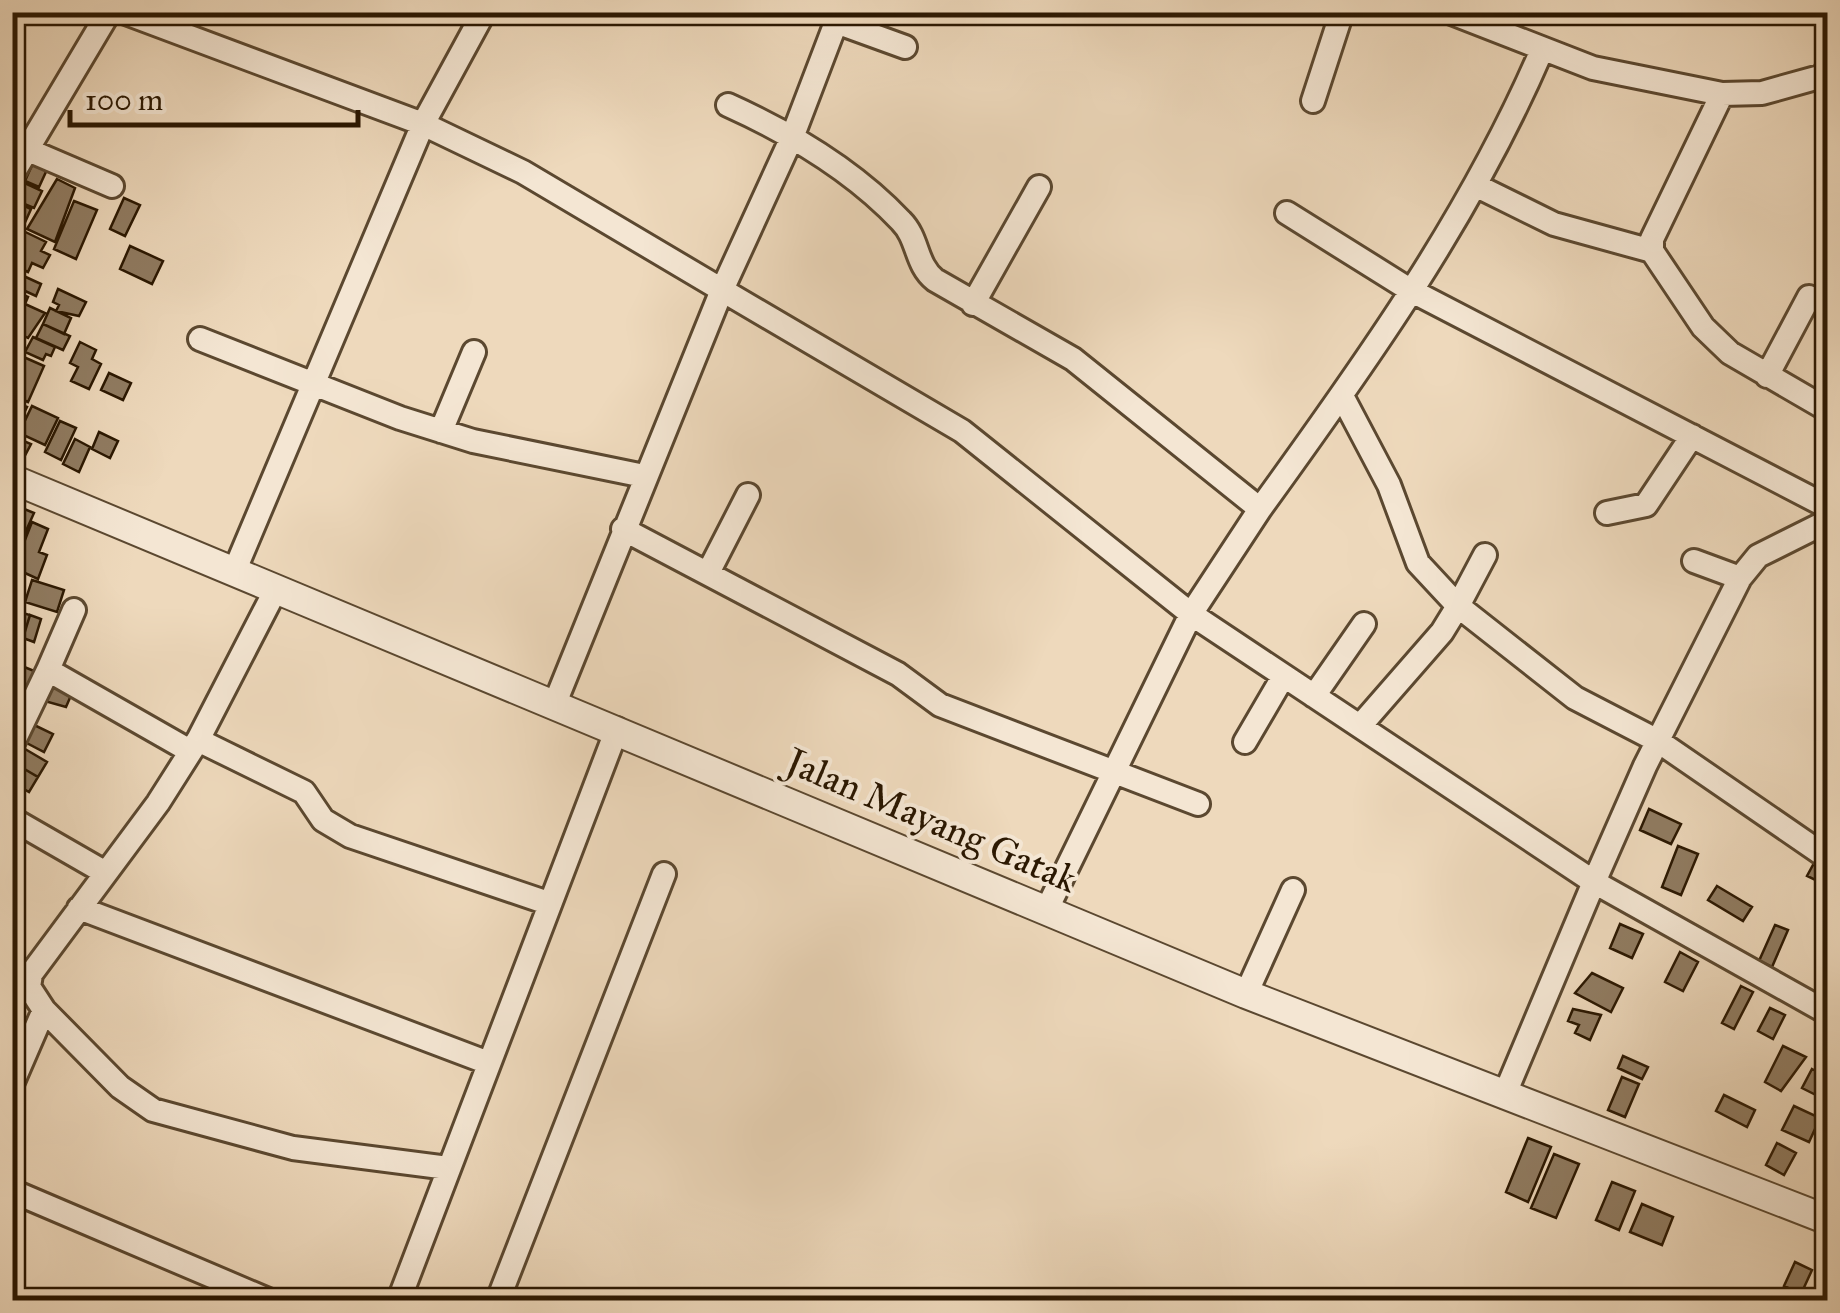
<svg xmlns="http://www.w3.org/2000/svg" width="1840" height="1313" font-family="'IM FELL Great Primer',serif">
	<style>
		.building { fill: #907c62; stroke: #2a1701; stroke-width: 2.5 }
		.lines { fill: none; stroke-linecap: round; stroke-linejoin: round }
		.minor-casing { stroke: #5b4830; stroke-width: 28 }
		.tertiary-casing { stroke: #5b4830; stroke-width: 32 }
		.minor { stroke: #f4e6d3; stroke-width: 22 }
		.tertiary { stroke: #f4e6d3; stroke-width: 28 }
		.labels { text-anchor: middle; stroke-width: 8; stroke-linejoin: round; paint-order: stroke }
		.street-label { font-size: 38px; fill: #2a1701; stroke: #f4e6d3 }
	</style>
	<rect width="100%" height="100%" fill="#eed9bc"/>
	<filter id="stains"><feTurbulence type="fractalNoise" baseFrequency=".002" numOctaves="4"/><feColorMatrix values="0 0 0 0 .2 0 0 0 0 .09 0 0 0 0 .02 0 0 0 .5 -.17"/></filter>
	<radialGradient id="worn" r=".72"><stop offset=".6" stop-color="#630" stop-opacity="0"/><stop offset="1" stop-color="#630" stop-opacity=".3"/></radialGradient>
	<path class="building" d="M 36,156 L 50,163 L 39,187 L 25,181 Z
		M 16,179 L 42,191 L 34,208 L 12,199 Z
		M 57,179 L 75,188 L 55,242 L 27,229 Z
		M 124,198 L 140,205 L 125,236 L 110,229 Z
		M 12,200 L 31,209 L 22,229 L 12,224 Z
		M 74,201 L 97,210 L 76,259 L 54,249 Z
		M 13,226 L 46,242 L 41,251 L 50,255 L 43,268 L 32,263 L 28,272 L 12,265 Z
		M 130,246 L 163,261 L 152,284 L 120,269 Z
		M 17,273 L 41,284 L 36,296 L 12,285 Z
		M 58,289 L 86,302 L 79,316 L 56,311 L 59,305 L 53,302 Z
		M 12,290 L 28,297 L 25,304 L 45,313 L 28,338 L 20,334 L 23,328 L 15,324 L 12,330 Z
		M 50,308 L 71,318 L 64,334 L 43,324 Z
		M 43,324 L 70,336 L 63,350 L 36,338 Z
		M 33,337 L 55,347 L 51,356 L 46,354 L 43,360 L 25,352 Z
		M 80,342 L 96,350 L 92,359 L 101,364 L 89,389 L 71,381 L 78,367 L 70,363 Z
		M 19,355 L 44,366 L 28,402 L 12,395 L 19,378 L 12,376 L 12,368 Z
		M 109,373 L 131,383 L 123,400 L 101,390 Z
		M 12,401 L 27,407 L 15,432 L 12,431 Z
		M 32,406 L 58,418 L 45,445 L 19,433 Z
		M 60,421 L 76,428 L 61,460 L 45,452 Z
		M 99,432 L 118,441 L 110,458 L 92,449 Z
		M 12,436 L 31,444 L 20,465 L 12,462 Z
		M 75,439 L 90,447 L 79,472 L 63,464 Z
		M 17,506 L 34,513 L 21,542 L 12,539 Z
		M 32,522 L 48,529 L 39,552 L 47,555 L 38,579 L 14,568 Z
		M 32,580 L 64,590 L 57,612 L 25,602 Z
		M 12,610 L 30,615 L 23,638 L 12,635 Z
		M 30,615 L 41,619 L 34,642 L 23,638 Z
		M 12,662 L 39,673 L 23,714 L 12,710 Z
		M 50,679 L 75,686 L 66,707 L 41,700 Z
		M 30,723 L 53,734 L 44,752 L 21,740 Z
		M 25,749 L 47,762 L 38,777 L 16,764 Z
		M 12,762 L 38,777 L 29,792 L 12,782 Z
		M 1649,809 L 1681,824 L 1671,844 L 1640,830 Z
		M 1678,846 L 1698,854 L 1681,895 L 1662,887 Z
		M 1814,863 L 1828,869 L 1828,886 L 1807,876 Z
		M 1717,886 L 1752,907 L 1743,921 L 1708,900 Z
		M 1620,924 L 1643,934 L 1632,958 L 1610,948 Z
		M 1775,925 L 1788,930 L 1772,967 L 1759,961 Z
		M 1680,952 L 1698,962 L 1683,991 L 1665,982 Z
		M 1592,973 L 1623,988 L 1611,1012 L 1575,993 Z
		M 1741,986 L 1753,992 L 1734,1029 L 1722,1023 Z
		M 1770,1008 L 1785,1015 L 1773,1039 L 1758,1031 Z
		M 1573,1009 L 1601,1015 L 1590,1040 L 1575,1033 L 1579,1025 L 1568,1021 Z
		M 1783,1046 L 1806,1057 L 1781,1091 L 1765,1082 Z
		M 1623,1056 L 1648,1067 L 1642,1079 L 1618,1068 Z
		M 1812,1069 L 1828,1077 L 1828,1101 L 1802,1088 Z
		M 1622,1077 L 1639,1084 L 1625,1117 L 1608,1110 Z
		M 1724,1095 L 1755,1110 L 1747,1127 L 1716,1111 Z
		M 1794,1106 L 1820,1118 L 1809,1142 L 1782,1130 Z
		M 1528,1138 L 1551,1147 L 1528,1202 L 1506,1192 Z
		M 1777,1143 L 1796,1153 L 1784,1175 L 1766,1165 Z
		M 1554,1154 L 1579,1164 L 1556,1218 L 1531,1208 Z
		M 1612,1182 L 1635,1191 L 1619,1230 L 1596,1220 Z
		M 1642,1204 L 1673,1217 L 1662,1245 L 1630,1232 Z
		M 1795,1262 L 1812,1270 L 1801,1294 L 1784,1286 Z"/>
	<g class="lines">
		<g class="minor-casing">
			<path id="minor" d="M 123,12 L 423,124 L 523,172 L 722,290 L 793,135 L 840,12
				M 1449,12 L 1593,68 L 1722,94 L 1762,93 L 1823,76 L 1828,67
				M 836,22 L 905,47
				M 1722,94 L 1652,239 L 1652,251 L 1703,327 L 1730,353 L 1828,410
				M 1313,101 L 1342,12
				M 728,105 C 790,133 854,171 901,221 C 919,239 915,264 935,280 L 1073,359 L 1260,509 L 1191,614 L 1047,909
				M 28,150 L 112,186
				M 12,175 L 109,12
				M 1477,186 L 1554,224 L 1652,251
				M 1287,213 L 1410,290 L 1828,507
				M 973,304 L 1039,187
				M 200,339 L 400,418 L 473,441 L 644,476
				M 1767,376 L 1809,297
				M 1342,396 L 1389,485 L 1418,563 L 1458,606 L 1442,632 L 1360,726
				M 441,431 L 474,352
				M 1260,509 C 1365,364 1470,217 1541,52
				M 1607,513 L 1646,505 L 1692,436
				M 623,529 L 898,674 L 940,705 L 1198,804
				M 1485,555 L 1458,606 L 1575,698 L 1658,741 L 1828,858
				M 1694,561 L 1740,578
				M 709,571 L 748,495
				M 234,572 L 423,124 L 484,12
				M 275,591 L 198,740 L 158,803 L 31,974 L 29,987 L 44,1010 L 120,1087 L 153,1110 L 293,1148 L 448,1168
				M 48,670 L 74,610
				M 1314,696 L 1364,624
				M 555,703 L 722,290 L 962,431 L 1191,614 L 1594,882 L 1645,766 L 1740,578 L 1758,556 L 1828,521
				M 198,740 L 304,792 L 323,820 L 350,836 L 548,903
				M 1245,742 L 1283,677
				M 12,745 L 48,670 L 190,751
				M 12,819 L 104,872
				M 79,908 L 486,1062
				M 1246,994 L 1293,890
				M 12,1084 L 44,1010
				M 1504,1096 L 1594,882 L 1828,1013
				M 12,1191 L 268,1300
				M 399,1300 L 617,729
				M 498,1300 L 664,874"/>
		</g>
		<g class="tertiary-casing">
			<path id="tertiary" d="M 12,479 L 1246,994 L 1828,1220"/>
		</g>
		<use href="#minor" class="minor"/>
		<use href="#tertiary" class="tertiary"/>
	</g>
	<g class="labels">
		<g class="street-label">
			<text transform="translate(932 820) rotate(23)" y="13">Jalan Mayang Gatak</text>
		</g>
	</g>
	<rect width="1840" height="1313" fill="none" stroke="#eed9bc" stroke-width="50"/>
	<rect x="15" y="15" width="1810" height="1283" fill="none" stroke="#2a1701" stroke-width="5"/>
	<rect x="25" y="25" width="1790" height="1263" fill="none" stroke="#2a1701" stroke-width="2.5"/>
	<path d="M70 110v15h288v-15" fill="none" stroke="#2a1701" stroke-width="5"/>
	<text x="85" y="110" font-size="30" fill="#2a1701" stroke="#f4e6d3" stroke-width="8" paint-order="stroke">100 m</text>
	<rect width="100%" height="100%" filter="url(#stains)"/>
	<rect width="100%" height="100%" fill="url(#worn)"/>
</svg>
